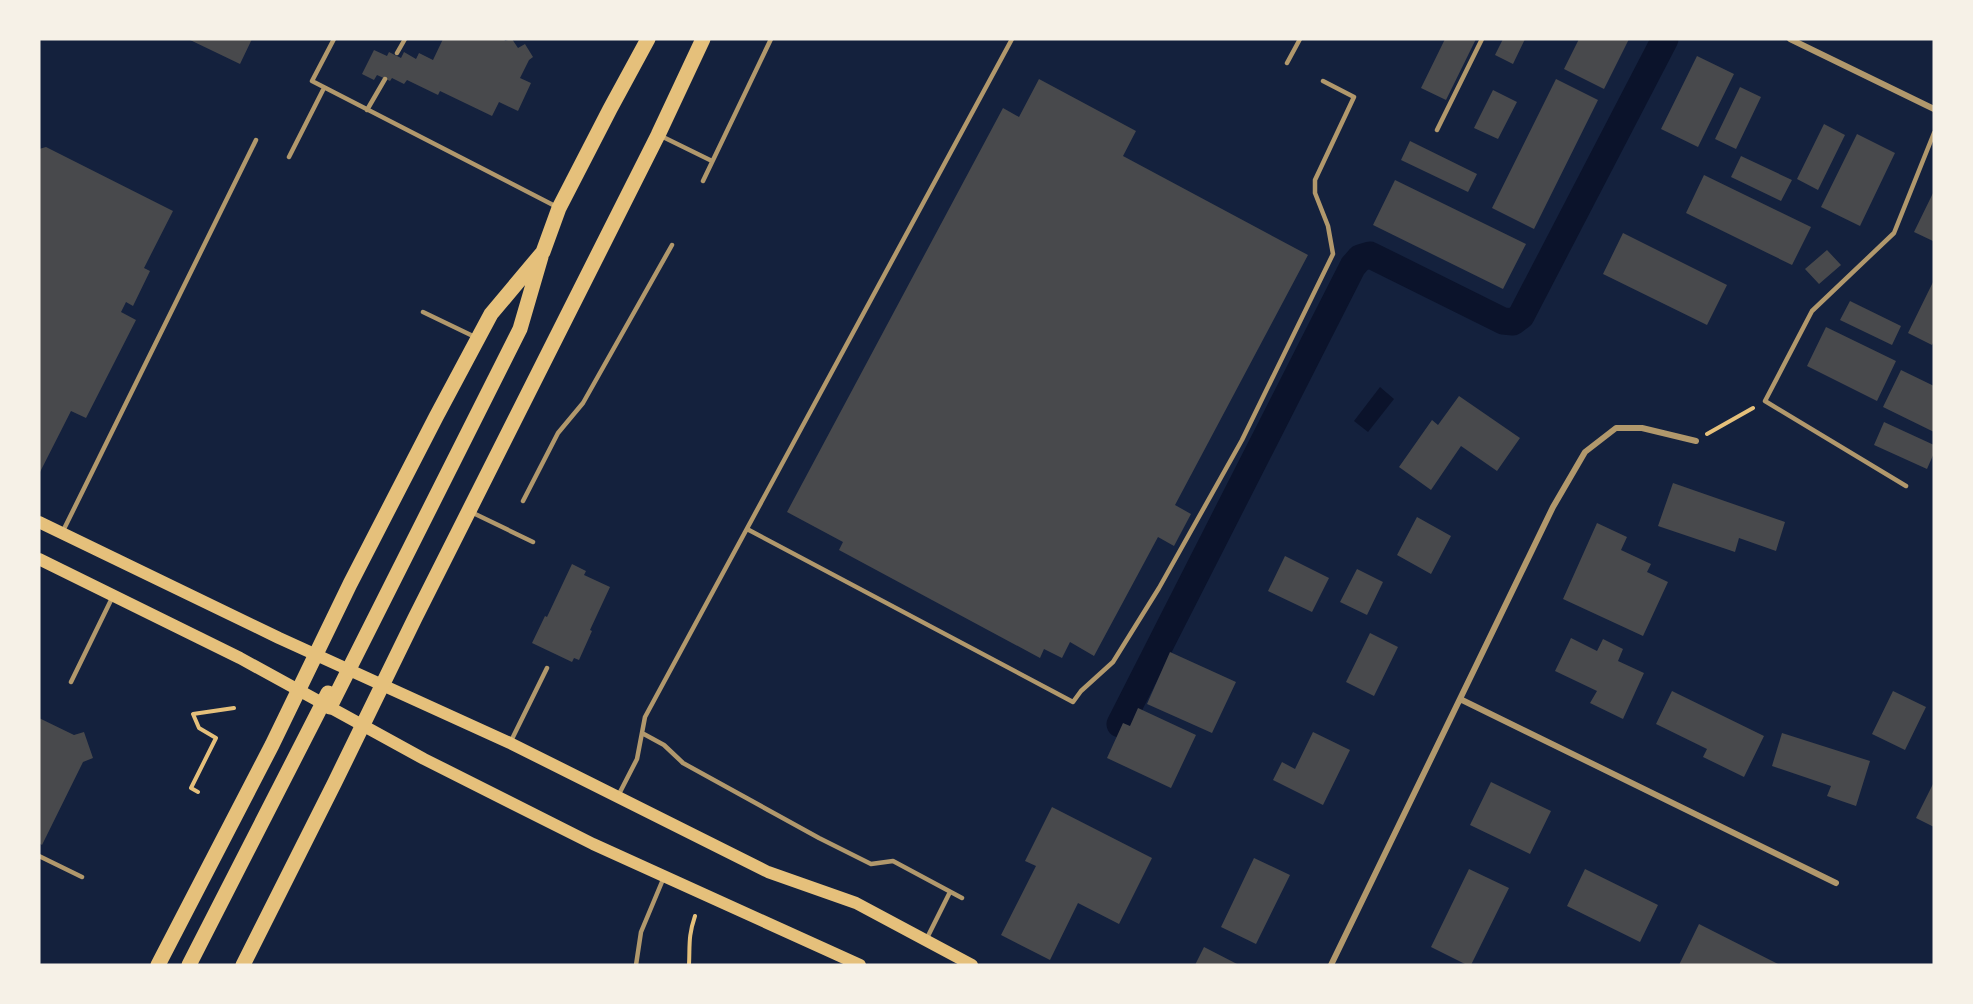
<svg xmlns="http://www.w3.org/2000/svg" width="1973" height="1004" font-family="Jost,sans-serif">
	<style>
		.water { fill: #0b132b }
		.lines { fill: none; stroke-linecap: round; stroke-linejoin: round }
		.canal { stroke: #0b132b; stroke-width: 27 }
		.building { fill: #48494c }
		.path { stroke: #e5c07b; stroke-width: 4 }
		.service { stroke: #b1986c; stroke-width: 4.5 }
		.minor { stroke: #b1986c; stroke-width: 6 }
		.secondary { stroke: #e5c07b; stroke-width: 12 }
		.primary { stroke: #e5c07b; stroke-width: 15 }
	</style>
	<rect width="100%" height="100%" fill="#14213d"/>
	<path class="water" d="M 1380,387 L 1394,399 L 1368,432 L 1354,421 Z"/>
	<g class="lines">
		<path class="canal" d="M 1120,724 L 1353,266 L 1360,258 L 1370,255 L 1503,321 L 1513,322 L 1521,316 L 1665,39"/>
	</g>
	<path class="building" d="M 188,39 L 252,39 L 240,64 Z
		M 443,39 L 504,39 L 505,41 L 512,39 L 518,48 L 525,44 L 533,57 L 529,60 L 520,78 L 531,83 L 518,111 L 499,102 L 492,116 L 440,91 L 438,95 L 407,80 L 404,84 L 392,78 L 390,81 L 377,75 L 374,80 L 362,74 L 374,50 L 387,56 L 389,52 L 401,58 L 404,52 L 416,59 L 419,53 L 433,60 Z
		M 1445,39 L 1476,39 L 1446,100 L 1421,88 Z
		M 1503,39 L 1525,39 L 1513,64 L 1495,55 Z
		M 1579,39 L 1629,39 L 1604,89 L 1564,69 Z
		M 1697,56 L 1734,74 L 1698,147 L 1661,129 Z
		M 1039,79 L 1136,131 L 1123,156 L 1308,255 L 1175,505 L 1191,514 L 1174,546 L 1158,537 L 1094,656 L 1070,642 L 1062,658 L 1044,649 L 1040,658 L 839,550 L 843,542 L 787,512 L 1003,108 L 1019,117 Z
		M 1556,79 L 1598,100 L 1534,229 L 1492,208 Z
		M 1740,87 L 1761,97 L 1736,149 L 1715,139 Z
		M 1493,90 L 1517,102 L 1498,139 L 1474,128 Z
		M 1824,124 L 1845,135 L 1818,190 L 1797,179 Z
		M 1857,134 L 1895,153 L 1860,226 L 1821,207 Z
		M 1410,141 L 1477,174 L 1468,192 L 1401,160 Z
		M 46,147 L 173,211 L 144,268 L 150,271 L 133,306 L 126,302 L 121,312 L 136,320 L 86,418 L 71,411 L 39,474 L 39,149 Z
		M 1741,156 L 1792,180 L 1781,201 L 1731,177 Z
		M 1704,175 L 1811,227 L 1792,265 L 1686,213 Z
		M 1395,180 L 1526,244 L 1503,289 L 1373,225 Z
		M 1934,191 L 1934,239 L 1933,241 L 1914,232 Z
		M 1623,233 L 1727,285 L 1707,325 L 1603,274 Z
		M 1827,250 L 1841,265 L 1819,284 L 1805,269 Z
		M 1934,280 L 1934,341 L 1932,345 L 1908,333 Z
		M 1850,301 L 1901,326 L 1892,345 L 1840,320 Z
		M 1826,327 L 1896,361 L 1877,401 L 1807,366 Z
		M 1901,370 L 1934,386 L 1934,432 L 1883,407 Z
		M 1459,396 L 1520,438 L 1497,471 L 1461,446 L 1431,490 L 1399,467 L 1432,420 L 1438,425 Z
		M 1884,422 L 1934,445 L 1934,453 L 1927,469 L 1874,445 Z
		M 1673,483 L 1785,522 L 1776,551 L 1739,538 L 1735,552 L 1658,526 Z
		M 1417,517 L 1451,536 L 1431,574 L 1397,555 Z
		M 1597,523 L 1627,537 L 1621,550 L 1651,564 L 1647,572 L 1668,582 L 1643,636 L 1563,599 Z
		M 1285,556 L 1329,578 L 1312,612 L 1268,591 Z
		M 572,564 L 586,571 L 584,575 L 610,587 L 590,630 L 592,631 L 579,660 L 574,658 L 572,662 L 532,643 L 545,616 L 547,617 Z
		M 1357,569 L 1383,582 L 1367,615 L 1340,602 Z
		M 1370,633 L 1398,647 L 1374,696 L 1346,682 Z
		M 1571,638 L 1597,651 L 1603,639 L 1623,649 L 1618,661 L 1644,673 L 1623,719 L 1590,703 L 1597,691 L 1555,671 Z
		M 1170,652 L 1236,682 L 1212,733 L 1147,704 Z
		M 1672,691 L 1764,736 L 1744,777 L 1703,757 L 1707,749 L 1656,724 Z
		M 1893,691 L 1926,707 L 1905,750 L 1872,734 Z
		M 1138,708 L 1196,735 L 1171,788 L 1107,758 L 1123,723 L 1130,726 Z
		M 39,718 L 74,735 L 84,732 L 93,758 L 83,762 L 42,845 L 39,843 Z
		M 1313,732 L 1350,750 L 1323,805 L 1273,780 L 1282,762 L 1295,769 Z
		M 1782,733 L 1870,761 L 1856,806 L 1827,796 L 1831,786 L 1772,766 Z
		M 1491,782 L 1551,811 L 1530,854 L 1470,825 Z
		M 1934,782 L 1934,827 L 1916,818 Z
		M 1052,807 L 1152,858 L 1119,924 L 1078,903 L 1050,960 L 1001,935 L 1036,866 L 1025,861 Z
		M 1254,858 L 1290,875 L 1256,944 L 1221,927 Z
		M 1469,869 L 1509,888 L 1471,965 L 1467,965 L 1431,947 Z
		M 1585,869 L 1658,905 L 1640,942 L 1567,906 Z
		M 1699,924 L 1780,965 L 1679,965 Z
		M 1204,947 L 1239,965 L 1195,965 Z"/>
	<g class="lines">
		<path class="path" d="M 1707,434 L 1753,408
			M 198,792 L 191,788 L 216,738 L 199,728 L 193,714 L 234,708
			M 689,965 C 690,944 688,937 695,916"/>
		<path class="service" d="M 334,39 L 312,81 L 557,207
			M 397,53 L 405,39
			M 1287,63 L 1300,39
			M 367,110 L 385,79
			M 1437,130 L 1482,39
			M 661,136 L 712,161
			M 289,157 L 324,88
			M 703,181 L 771,39
			M 423,312 L 475,337
			M 1906,486 L 1765,401 L 1812,311 L 1894,233 L 1934,133
			M 523,501 L 558,433 L 583,403 L 672,245
			M 471,512 L 533,542
			M 747,529 L 1073,702 L 1081,691 L 1113,662 L 1159,588 L 1242,440 L 1333,254 L 1328,226 L 1315,193 L 1315,180 L 1354,97 L 1323,81
			M 62,533 L 256,140
			M 71,682 L 113,596
			M 642,733 L 664,745 L 683,763 L 819,838 L 871,864 L 893,861 L 962,898
			M 510,743 L 547,668
			M 618,796 L 637,759 L 645,717 L 1012,39
			M 39,856 L 82,877
			M 926,940 L 950,892
			M 636,965 L 641,932 L 664,877"/>
		<path class="minor" d="M 1790,39 L 1934,109
			M 1460,699 L 1836,883
			M 1331,965 L 1553,507 L 1585,452 L 1616,428 L 1642,428 L 1696,441"/>
		<path class="secondary" d="M 39,522 L 279,638 L 510,743 L 768,872 L 856,903 L 972,965
			M 39,559 L 240,658 L 424,759 L 593,844 L 860,965"/>
		<path class="primary" d="M 330,707 L 520,329 L 541,257
			M 158,965 L 272,745 L 350,584 L 436,417 L 491,314 L 543,252 L 559,208 L 610,109 L 648,39
			M 189,965 L 328,693
			M 243,965 L 335,782 L 415,618 L 658,135 L 703,39"/>
	</g>
	<rect width="1973" height="1004" fill="none" stroke="#f6f1e7" stroke-width="81"/>
</svg>
